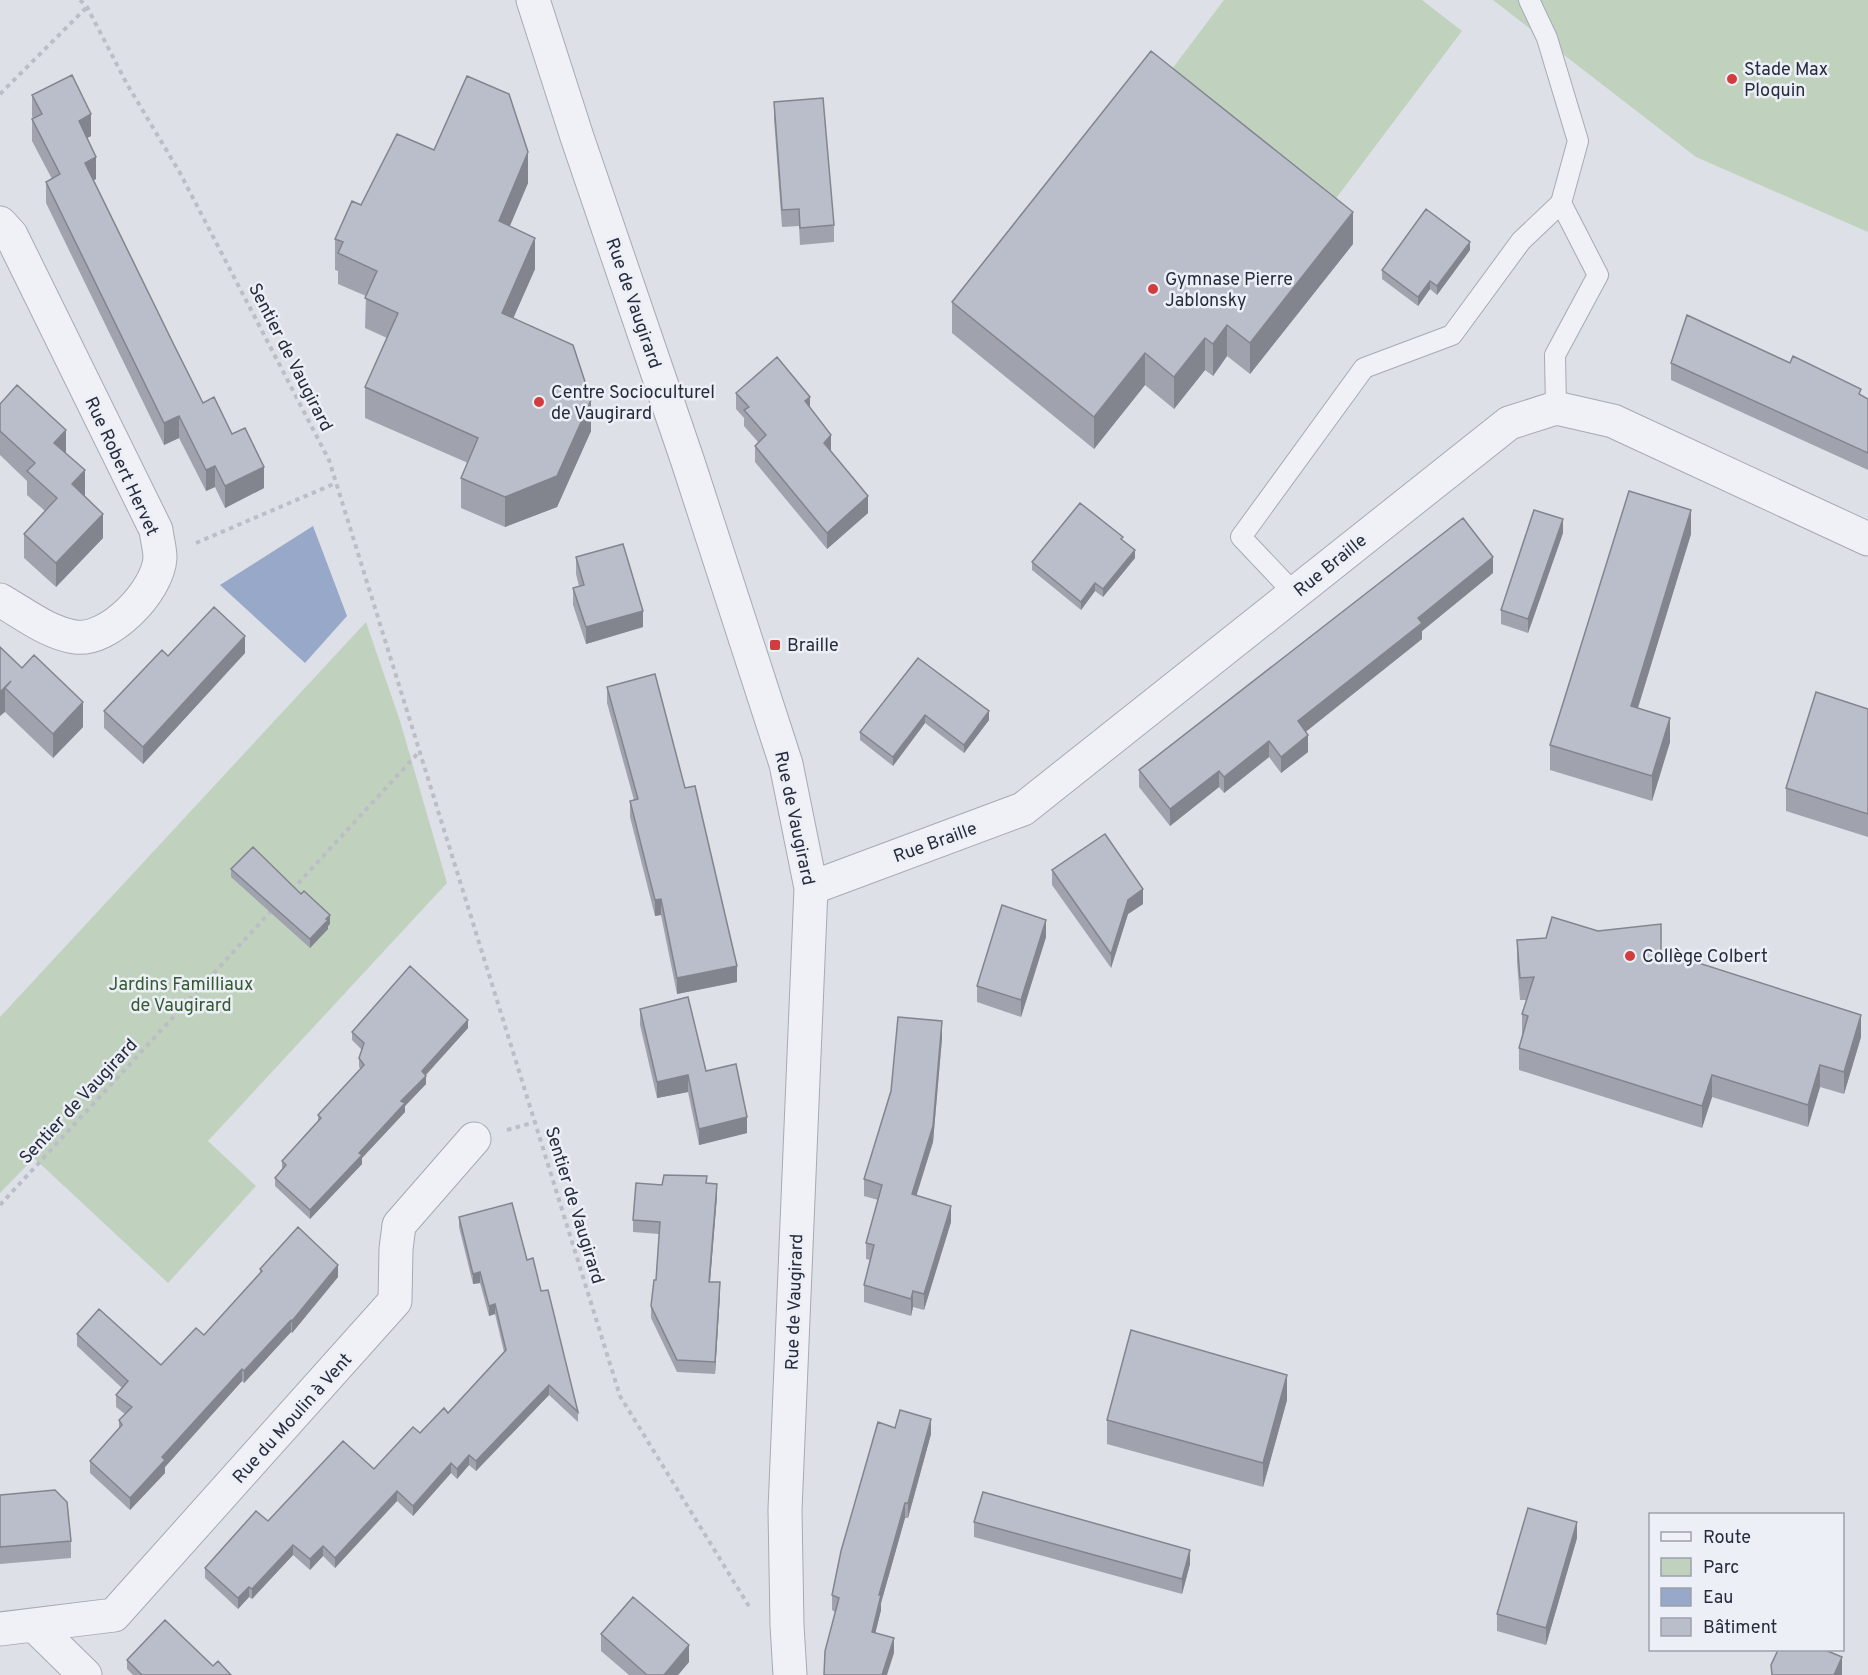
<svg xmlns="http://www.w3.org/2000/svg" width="1868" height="1675" font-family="Overpass,sans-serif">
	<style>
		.green { fill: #c0d2be }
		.water { fill: #97a8c9 }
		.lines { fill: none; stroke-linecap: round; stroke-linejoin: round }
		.lane-casing { stroke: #a6aab4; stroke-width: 22 }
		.street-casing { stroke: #a6aab4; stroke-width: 35 }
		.path { stroke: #bbbec6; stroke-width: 4; stroke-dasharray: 4.5 4.5; stroke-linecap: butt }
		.lane { stroke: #f0f1f6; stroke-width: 20 }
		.street { stroke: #f0f1f6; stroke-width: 33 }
		.wall { fill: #a0a3ae }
		.shaded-wall { fill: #82858d }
		.building { fill: #babeca; stroke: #82858d; stroke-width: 1.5 }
		.poi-dot { fill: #d13d3f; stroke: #eceff5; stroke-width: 2 }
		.labels { text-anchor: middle; stroke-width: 5; stroke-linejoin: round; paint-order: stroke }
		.poi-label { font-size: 18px; fill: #262c3e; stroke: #eceff5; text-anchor: start }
		.street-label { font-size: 18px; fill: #262c3e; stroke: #eceff5 }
		.park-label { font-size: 18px; fill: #355a33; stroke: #eceff5 }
	</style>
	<rect width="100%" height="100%" fill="#dde0e7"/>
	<path class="green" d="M 1224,0 L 1422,0 L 1462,31 L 1334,201 L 1253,132 L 1172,69 Z
		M 1493,0 L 1868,0 L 1868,232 L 1696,157 Z
		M 366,622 L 400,721 L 447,883 L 208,1141 L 256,1186 L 168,1283 L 34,1158 L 0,1193 L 0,1017 Z"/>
	<path class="water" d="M 313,526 L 347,616 L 305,663 L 220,585 Z"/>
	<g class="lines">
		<g class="lane-casing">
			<path id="lane" d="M 1529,0 L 1547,38 L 1578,141 L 1561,203 L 1598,275 L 1555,355 L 1556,408
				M 1294,593 L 1241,537 L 1364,368 L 1452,335 L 1521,241 L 1561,203"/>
		</g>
		<g class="street-casing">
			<path id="street" d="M 533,0 L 577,137 L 688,462 L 786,764 L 811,888 L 785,1510 L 787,1625 L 790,1675
				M 0,223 L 11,235 L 156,530 C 157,539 160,549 160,558 C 158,591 109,642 75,637 C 48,633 23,613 0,600
				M 811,888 L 1023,809 L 1509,423 L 1556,408 L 1613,421 L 1868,539
				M 34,1625 L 85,1675
				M 0,1629 L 114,1615 L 395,1301 L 396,1249 L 399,1225 L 474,1139"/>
		</g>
		<path class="path" d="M 80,0 L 87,7 L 127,84 L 180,173 L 329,460 L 620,1396 L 750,1608
			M 0,94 L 87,7
			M 196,543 L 336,483
			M 292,890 L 419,752
			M 507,1130 L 535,1122
			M 0,1205 L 272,910"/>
		<use href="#lane" class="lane"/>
		<use href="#street" class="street"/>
	</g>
	<path class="wall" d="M 32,95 L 91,136 L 87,138 L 96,179 L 93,180 L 203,403 L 232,434 L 264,488 L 225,508 L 215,487 L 206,491 L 179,438 L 164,445 L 46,203 L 46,182 L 52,179 L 32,141 L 32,119 L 33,119 L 32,116 Z
		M 774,102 L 834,225 L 834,242 L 800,245 L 799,226 L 782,227 L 774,119 Z
		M 434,150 L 528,183 L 510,226 L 535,269 L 513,318 L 591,431 L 557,507 L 505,527 L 461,508 L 461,478 L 468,463 L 365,418 L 365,387 L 387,338 L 365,328 L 366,296 L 338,284 L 338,271 L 335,270 L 335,239 Z
		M 1353,244 L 1250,374 L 1227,356 L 1213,376 L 1205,370 L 1174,409 L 1145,385 L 1094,449 L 952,333 L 952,302 Z
		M 1470,250 L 1437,295 L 1430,289 L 1418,306 L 1382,279 L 1382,270 Z
		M 1671,363 L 1861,395 L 1868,399 L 1868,470 L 1671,380 Z
		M 736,393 L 810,408 L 831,452 L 868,513 L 827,549 L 755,462 L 755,446 L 758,442 L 744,426 L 744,418 L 736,409 Z
		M 0,404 L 66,453 L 103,538 L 56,587 L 24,558 L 24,534 L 45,511 L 27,495 L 27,481 L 0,455 Z
		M 1563,533 L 1528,633 L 1501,624 L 1501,610 Z
		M 1691,534 L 1638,708 L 1670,742 L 1652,801 L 1550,770 L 1550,745 Z
		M 1123,541 L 1135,558 L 1103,597 L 1095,591 L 1081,610 L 1032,570 L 1032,562 Z
		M 576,557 L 643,627 L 586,644 L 573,605 L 573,588 L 579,586 L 576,574 Z
		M 1493,573 L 1422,631 L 1422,639 L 1305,732 L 1308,752 L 1281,773 L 1269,757 L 1224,793 L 1219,787 L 1170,826 L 1139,787 L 1139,770 Z
		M 0,647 L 83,727 L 53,758 L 5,712 Z
		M 245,653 L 143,764 L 104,728 L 104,711 L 168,656 Z
		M 918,658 L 989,720 L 964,753 L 925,723 L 893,766 L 860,740 L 860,732 Z
		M 607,687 L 737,982 L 677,994 L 661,915 L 655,916 L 630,817 L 630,801 L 634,800 L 607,703 Z
		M 1868,709 L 1868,837 L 1786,811 L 1786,788 Z
		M 231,869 L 330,924 L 328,926 L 328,929 L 310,948 L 231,877 Z
		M 1052,870 L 1143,904 L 1128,914 L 1111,968 L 1052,885 Z
		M 1046,937 L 1021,1017 L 977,1002 L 977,986 Z
		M 1517,940 L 1661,951 L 1861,1037 L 1844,1094 L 1820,1087 L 1808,1127 L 1712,1097 L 1702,1128 L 1519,1070 L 1519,1048 L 1522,1036 L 1522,1014 L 1527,1000 L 1520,1000 L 1517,962 Z
		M 640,1009 L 747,1133 L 699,1145 L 688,1092 L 657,1098 L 640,1025 Z
		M 468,1028 L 426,1075 L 426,1084 L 405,1106 L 405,1112 L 362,1158 L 362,1164 L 310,1219 L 275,1186 L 275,1178 L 282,1169 L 282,1161 L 318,1121 L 318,1115 L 361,1069 L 359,1067 L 359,1058 L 362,1050 L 352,1040 L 352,1032 Z
		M 942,1038 L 933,1142 L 916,1195 L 951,1222 L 924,1310 L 913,1307 L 911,1316 L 864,1302 L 864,1285 L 870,1260 L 866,1259 L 866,1243 L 878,1200 L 864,1196 L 864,1179 Z
		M 707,1183 L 717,1196 L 710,1282 L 720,1294 L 715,1374 L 677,1372 L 651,1318 L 651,1306 L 656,1280 L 659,1234 L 633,1232 L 633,1220 L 662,1185 Z
		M 459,1217 L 527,1260 L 541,1291 L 578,1412 L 578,1422 L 549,1395 L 476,1471 L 469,1465 L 457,1479 L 451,1473 L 413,1516 L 397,1501 L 335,1568 L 323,1556 L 310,1570 L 293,1555 L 252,1599 L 249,1597 L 238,1609 L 205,1578 L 205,1568 L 268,1521 L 374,1469 L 420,1433 L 448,1413 L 504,1352 L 495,1314 L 489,1316 L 480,1283 L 473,1284 L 459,1227 Z
		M 260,1269 L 338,1277 L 292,1333 L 291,1332 L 244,1383 L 242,1381 L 165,1467 L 165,1473 L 130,1510 L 90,1473 L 90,1461 L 119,1429 L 119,1420 L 125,1414 L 116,1407 L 116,1395 L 122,1388 L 77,1346 L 77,1334 L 161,1365 L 204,1335 L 260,1274 Z
		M 1287,1400 L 1263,1487 L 1107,1444 L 1107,1420 Z
		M 895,1428 L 931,1434 L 908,1518 L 905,1518 L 881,1603 L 881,1610 L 875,1633 L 894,1653 L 835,1612 L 832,1610 L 832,1595 Z
		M 0,1495 L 71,1541 L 71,1558 L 0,1564 Z
		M 974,1522 L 1190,1564 L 1182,1594 L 974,1537 Z
		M 1577,1538 L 1546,1645 L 1497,1631 L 1497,1614 Z
		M 601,1634 L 689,1662 L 678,1675 L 629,1675 L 601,1651 Z
		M 127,1660 L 213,1666 L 231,1675 L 133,1675 L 127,1669 Z"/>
	<path class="shaded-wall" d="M 91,114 L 91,136 L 79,142 L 79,121 Z
		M 528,152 L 528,183 L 499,251 L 499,221 Z
		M 96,157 L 96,179 L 85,185 L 85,163 Z
		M 1353,212 L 1353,244 L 1250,374 L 1250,343 Z
		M 535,238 L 535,269 L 502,344 L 502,313 Z
		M 1470,242 L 1470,250 L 1437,295 L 1437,286 Z
		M 1430,281 L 1430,289 L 1418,306 L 1418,297 Z
		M 1227,325 L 1227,356 L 1213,376 L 1213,344 Z
		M 1205,338 L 1205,370 L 1174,409 L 1174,377 Z
		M 1145,353 L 1145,385 L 1094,449 L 1094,417 Z
		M 810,397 L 810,413 L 805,401 Z
		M 591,400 L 591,431 L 557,507 L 505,527 L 505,497 Z
		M 179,416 L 179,438 L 164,445 L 164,423 Z
		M 66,430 L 66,455 L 54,443 Z
		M 831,435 L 831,451 L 824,459 L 824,443 Z
		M 215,466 L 215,487 L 206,491 L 206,470 Z
		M 264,467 L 264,488 L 225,508 L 225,486 Z
		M 85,470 L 85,495 L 72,509 L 72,484 Z
		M 868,496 L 868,513 L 827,549 L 827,533 Z
		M 1691,510 L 1691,534 L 1631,730 L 1631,706 Z
		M 103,514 L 103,538 L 56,587 L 56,563 Z
		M 1563,519 L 1563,533 L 1528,633 L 1528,619 Z
		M 1135,550 L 1135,558 L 1103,597 L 1103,589 Z
		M 1493,557 L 1493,573 L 1422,631 L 1422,639 L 1298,738 L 1298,721 L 1418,618 Z
		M 1095,583 L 1095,591 L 1081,610 L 1081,602 Z
		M 643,611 L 643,627 L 586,644 L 586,627 Z
		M 245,636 L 245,653 L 143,764 L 143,747 Z
		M 5,688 L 5,712 L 0,716 L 0,692 Z
		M 83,702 L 83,727 L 53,758 L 53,734 Z
		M 989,711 L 989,720 L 964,753 L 964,745 Z
		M 925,715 L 925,723 L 893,766 L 893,757 Z
		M 1670,718 L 1670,742 L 1652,801 L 1652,776 Z
		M 1308,735 L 1308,752 L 1281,773 L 1281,757 Z
		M 1269,741 L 1269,757 L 1224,793 L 1224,777 Z
		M 1219,771 L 1219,787 L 1170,826 L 1170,809 Z
		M 1143,889 L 1143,904 L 1128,914 L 1111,968 L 1111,954 L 1128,900 Z
		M 661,899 L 661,915 L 655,916 L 655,900 Z
		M 330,915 L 330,924 L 328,926 L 328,929 L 310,948 L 310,939 Z
		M 1046,920 L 1046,937 L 1021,1017 L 1021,1000 Z
		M 737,966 L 737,982 L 677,994 L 677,978 Z
		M 1861,1015 L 1861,1037 L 1844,1094 L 1844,1072 Z
		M 468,1020 L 468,1028 L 422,1079 L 422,1071 Z
		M 942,1021 L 942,1038 L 933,1142 L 912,1210 L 912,1194 Z
		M 1820,1065 L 1820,1087 L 1808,1127 L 1808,1105 Z
		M 688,1075 L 688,1092 L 657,1098 L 657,1082 Z
		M 1712,1075 L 1712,1097 L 1702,1128 L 1702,1106 Z
		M 426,1076 L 426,1084 L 405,1106 L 405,1112 L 362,1158 L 362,1164 L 310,1219 L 310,1210 L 401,1101 Z
		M 747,1117 L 747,1133 L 699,1145 L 699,1129 Z
		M 717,1184 L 717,1196 L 709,1294 L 709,1282 Z
		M 951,1206 L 951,1222 L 924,1310 L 924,1294 Z
		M 338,1265 L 338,1277 L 292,1333 L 292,1321 Z
		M 480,1272 L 480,1283 L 473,1284 L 473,1274 Z
		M 720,1282 L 720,1294 L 715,1374 L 715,1362 Z
		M 913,1291 L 913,1307 L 911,1316 L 911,1299 Z
		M 495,1304 L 495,1314 L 489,1316 L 489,1306 Z
		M 291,1320 L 291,1332 L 244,1383 L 244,1371 Z
		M 242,1369 L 242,1381 L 165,1467 L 165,1473 L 130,1510 L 130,1498 L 162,1457 Z
		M 1287,1375 L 1287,1400 L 1263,1487 L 1263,1463 Z
		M 549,1385 L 549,1395 L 476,1471 L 476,1461 Z
		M 931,1419 L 931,1434 L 908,1518 L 908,1503 Z
		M 469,1455 L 469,1465 L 457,1479 L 457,1469 Z
		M 451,1463 L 451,1473 L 413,1516 L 413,1506 Z
		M 397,1491 L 397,1501 L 335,1568 L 335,1558 Z
		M 905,1503 L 905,1518 L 881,1603 L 881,1610 L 872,1647 L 872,1632 L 879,1595 Z
		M 1577,1522 L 1577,1538 L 1546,1645 L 1546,1628 Z
		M 293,1545 L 293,1555 L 252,1599 L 252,1589 Z
		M 323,1546 L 323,1556 L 310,1570 L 310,1559 Z
		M 1190,1550 L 1190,1564 L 1182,1594 L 1182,1579 Z
		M 249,1587 L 249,1597 L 238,1609 L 238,1598 Z
		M 894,1638 L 894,1653 L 887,1675 L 882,1675 Z
		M 689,1645 L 689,1662 L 678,1675 L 664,1675 Z
		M 1842,1657 L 1842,1675 L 1834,1675 Z"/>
	<path class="building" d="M 1151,51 L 1353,212 L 1250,343 L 1227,325 L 1213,344 L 1205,338 L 1174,377 L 1145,353 L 1094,417 L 952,302 Z
		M 72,75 L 91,114 L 79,121 L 96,157 L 85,163 L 173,343 L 203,403 L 214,397 L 232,434 L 245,428 L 264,467 L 225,486 L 215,466 L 206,470 L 179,416 L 164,423 L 46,182 L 60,174 L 32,119 L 42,114 L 32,95 Z
		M 467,76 L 509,94 L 528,152 L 499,221 L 535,238 L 502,313 L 573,345 L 591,400 L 557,476 L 505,497 L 461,478 L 478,438 L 365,387 L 398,313 L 365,298 L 377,271 L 338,253 L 343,242 L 335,239 L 352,201 L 361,205 L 397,134 L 434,150 Z
		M 823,98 L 834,225 L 800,228 L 799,209 L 782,210 L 774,102 Z
		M 1426,209 L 1470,242 L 1437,286 L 1430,281 L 1418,297 L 1382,270 Z
		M 1687,315 L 1790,363 L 1793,356 L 1861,389 L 1859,394 L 1868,399 L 1868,453 L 1671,363 Z
		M 777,357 L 810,397 L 805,401 L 831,435 L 824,443 L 868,496 L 827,533 L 755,446 L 766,435 L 744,410 L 749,407 L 736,393 Z
		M 17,385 L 66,430 L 54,443 L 85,470 L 72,484 L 103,514 L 56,563 L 24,534 L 57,498 L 27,471 L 35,463 L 0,431 L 0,404 Z
		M 1629,491 L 1691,510 L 1631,706 L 1670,718 L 1652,776 L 1550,745 Z
		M 1080,503 L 1123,537 L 1121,539 L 1135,550 L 1103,589 L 1095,583 L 1081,602 L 1032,562 Z
		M 1534,510 L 1563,519 L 1528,619 L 1501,610 Z
		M 1463,518 L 1493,557 L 1418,618 L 1422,623 L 1298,721 L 1308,735 L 1281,757 L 1269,741 L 1224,777 L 1219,771 L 1170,809 L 1139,770 Z
		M 623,544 L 643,611 L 586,627 L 573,588 L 584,585 L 576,557 Z
		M 214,607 L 245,636 L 143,747 L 104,711 L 162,650 L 168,656 Z
		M 0,647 L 22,668 L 34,655 L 83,702 L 53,734 L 5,688 L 11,681 L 0,692 Z
		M 918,658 L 989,711 L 964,745 L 925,715 L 893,757 L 860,732 Z
		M 655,674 L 685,788 L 695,786 L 737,966 L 677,978 L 661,899 L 655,900 L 630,801 L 638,799 L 607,687 Z
		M 1816,692 L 1868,709 L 1868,814 L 1786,788 Z
		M 1105,834 L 1143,889 L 1128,900 L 1111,954 L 1052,870 Z
		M 253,847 L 301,894 L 304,891 L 330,915 L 326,919 L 328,920 L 310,939 L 231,869 Z
		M 1002,905 L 1046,920 L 1021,1000 L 977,986 Z
		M 1552,917 L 1598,931 L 1661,924 L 1661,951 L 1861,1015 L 1844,1072 L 1820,1065 L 1808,1105 L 1712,1075 L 1702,1106 L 1519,1048 L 1528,1016 L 1522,1014 L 1534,977 L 1520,978 L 1517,940 L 1546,938 Z
		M 410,966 L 468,1020 L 422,1071 L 426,1076 L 401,1101 L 405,1103 L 359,1153 L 362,1155 L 310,1210 L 275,1178 L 286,1165 L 282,1161 L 321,1118 L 318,1115 L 364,1065 L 359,1058 L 364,1043 L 352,1032 Z
		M 688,997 L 706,1071 L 736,1064 L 747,1117 L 699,1129 L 688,1075 L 657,1082 L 640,1009 Z
		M 898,1017 L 942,1021 L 933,1126 L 912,1194 L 951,1206 L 924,1294 L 913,1291 L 911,1299 L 864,1285 L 874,1245 L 866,1243 L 882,1185 L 864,1179 L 891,1091 Z
		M 664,1175 L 707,1176 L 706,1183 L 717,1184 L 709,1282 L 720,1282 L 715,1362 L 677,1360 L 651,1306 L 654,1280 L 656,1280 L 660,1222 L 633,1220 L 636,1183 L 662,1185 Z
		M 512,1203 L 527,1260 L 533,1258 L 541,1291 L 548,1290 L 578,1412 L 549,1385 L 476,1461 L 469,1455 L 457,1469 L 451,1463 L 413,1506 L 397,1491 L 335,1558 L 323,1546 L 310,1559 L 293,1545 L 252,1589 L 249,1587 L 238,1598 L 205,1568 L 256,1511 L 268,1521 L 343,1441 L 374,1469 L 413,1427 L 420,1433 L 444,1408 L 448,1413 L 506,1350 L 495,1304 L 489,1306 L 480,1272 L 473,1274 L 459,1217 Z
		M 298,1227 L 338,1265 L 292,1321 L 291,1320 L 244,1371 L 242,1369 L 162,1457 L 165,1460 L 130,1498 L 90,1461 L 122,1425 L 119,1420 L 132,1407 L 116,1395 L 128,1381 L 77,1334 L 99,1309 L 161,1365 L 196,1328 L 204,1335 L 262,1271 L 260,1269 Z
		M 1131,1330 L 1287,1375 L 1263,1463 L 1107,1420 Z
		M 900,1410 L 931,1419 L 908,1503 L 905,1503 L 879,1595 L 881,1595 L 872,1632 L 894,1638 L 882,1675 L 824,1675 L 825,1651 L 839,1598 L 832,1595 L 841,1551 L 878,1422 L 895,1428 Z
		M 55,1490 L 67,1502 L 71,1541 L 0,1547 L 0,1495 Z
		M 983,1492 L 1190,1550 L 1182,1579 L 974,1522 Z
		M 1528,1508 L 1577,1522 L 1546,1628 L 1497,1614 Z
		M 633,1597 L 689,1645 L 664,1675 L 647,1675 L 601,1634 Z
		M 165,1620 L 213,1666 L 218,1661 L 231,1675 L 142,1675 L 127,1660 Z
		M 1778,1650 L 1825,1650 L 1842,1657 L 1834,1675 L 1772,1675 L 1771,1665 Z"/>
	<g class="poi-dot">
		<circle cx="1732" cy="79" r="6"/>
		<circle cx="1153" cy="289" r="6"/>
		<circle cx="539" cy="402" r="6"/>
		<rect x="769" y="639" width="12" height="12" rx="3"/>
		<circle cx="1630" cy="956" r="6"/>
	</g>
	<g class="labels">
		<g class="poi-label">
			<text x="1744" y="75">Stade Max<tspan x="1744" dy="21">Ploquin</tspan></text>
			<text x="1165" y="285">Gymnase Pierre<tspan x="1165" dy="21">Jablonsky</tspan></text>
			<text x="551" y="398">Centre Socioculturel<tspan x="551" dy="21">de Vaugirard</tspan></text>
			<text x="787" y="651">Braille</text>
			<text x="1642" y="962">Collège Colbert</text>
		</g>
		<g class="street-label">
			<text transform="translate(634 303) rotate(71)" y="6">Rue de Vaugirard</text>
			<text transform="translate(291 357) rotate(63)" y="6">Sentier de Vaugirard</text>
			<text transform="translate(122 466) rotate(65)" y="6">Rue Robert Hervet</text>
			<text transform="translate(1330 565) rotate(-39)" y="6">Rue Braille</text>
			<text transform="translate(795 818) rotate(78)" y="6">Rue de Vaugirard</text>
			<text transform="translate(935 842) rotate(-20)" y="6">Rue Braille</text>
			<text transform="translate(78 1101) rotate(-47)" y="6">Sentier de Vaugirard</text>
			<text transform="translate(575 1205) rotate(73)" y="6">Sentier de Vaugirard</text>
			<text transform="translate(794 1302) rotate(-88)" y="6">Rue de Vaugirard</text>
			<text transform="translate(292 1418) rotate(-48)" y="6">Rue du Moulin à Vent</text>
		</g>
		<g class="park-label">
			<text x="181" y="990">Jardins Familliaux<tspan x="181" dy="21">de Vaugirard</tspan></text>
		</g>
	</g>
	<rect x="1649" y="1513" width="195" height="138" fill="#eceff5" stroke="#9da1ac" stroke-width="1.5"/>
	<rect x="1661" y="1532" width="30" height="9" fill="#f0f1f6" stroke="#9da1ac" stroke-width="1.5"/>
	<text x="1703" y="1543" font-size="18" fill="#262c3e">Route</text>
	<rect x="1661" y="1558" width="30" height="18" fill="#c0d2be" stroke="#9da1ac" stroke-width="1.5"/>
	<text x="1703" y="1573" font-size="18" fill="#262c3e">Parc</text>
	<rect x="1661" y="1588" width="30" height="18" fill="#97a8c9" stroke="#9da1ac" stroke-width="1.5"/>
	<text x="1703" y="1603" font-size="18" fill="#262c3e">Eau</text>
	<rect x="1661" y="1618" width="30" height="18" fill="#babeca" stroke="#9da1ac" stroke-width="1.5"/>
	<text x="1703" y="1633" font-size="18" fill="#262c3e">Bâtiment</text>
</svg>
